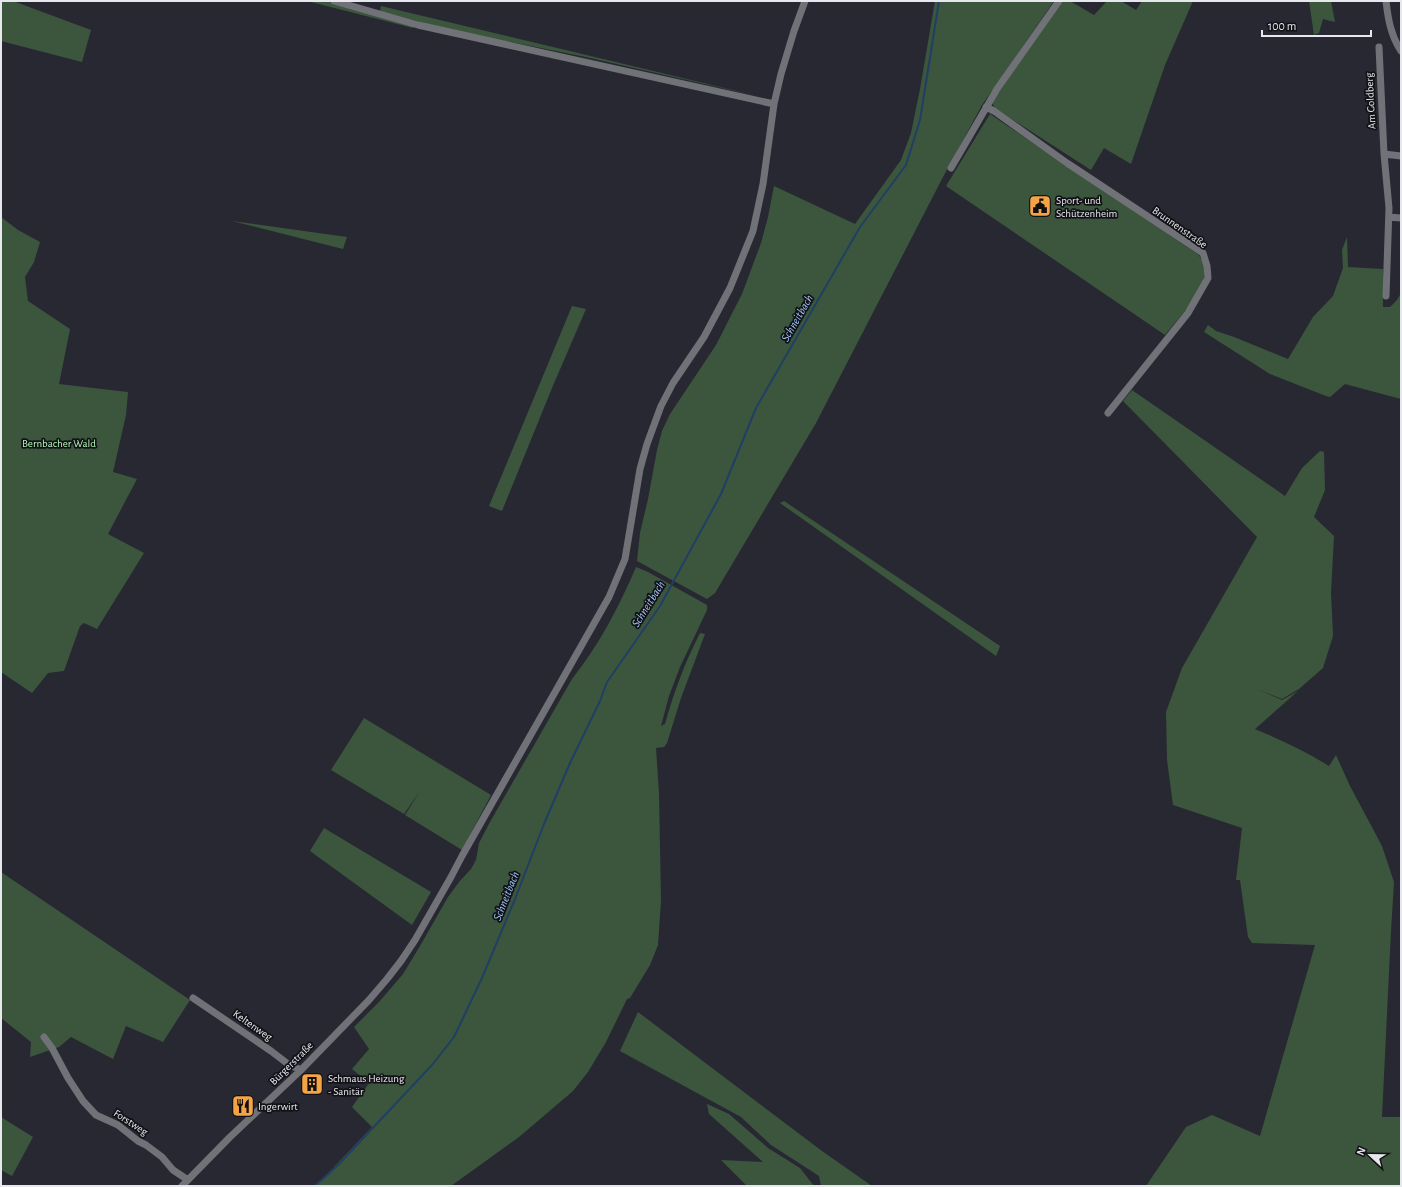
<svg xmlns="http://www.w3.org/2000/svg" width="1402" height="1187" font-family="'Alegreya Sans',sans-serif">
	<style>
		.green { fill: #3b563d }
		.lines { fill: none; stroke-linecap: round; stroke-linejoin: round }
		.stream { stroke: #213f65; stroke-width: 2 }
		.minor { stroke: #707278; stroke-width: 7 }
		.labels { text-anchor: middle; stroke-width: 3.5; stroke-linejoin: round; paint-order: stroke }
		.street-label { font-size: 11px; fill: #e7e7ee; stroke: #111116 }
		.poi-label { font-size: 11px; fill: #e7e7ee; stroke: #111116; text-anchor: start }
		.park-label { font-size: 11px; fill: #b7f7ba; stroke: #111116 }
		.water-label { font-size: 12px; font-style: italic; fill: #9fc7fa; stroke: #111116 }
	</style>
	<rect width="100%" height="100%" fill="#282833"/>
	<path class="green" d="M 1,1 L 13,1 L 91,30 L 82,62 L 1,41 Z
		M 307,1 L 326,1 L 413,26 L 413,28 Z
		M 935,1 L 1054,1 L 982,105 L 943,177 L 816,423 L 715,593 L 707,599 L 637,561 L 640,533 L 648,499 L 657,450 L 662,431 L 670,414 L 716,345 L 742,294 L 761,243 L 768,217 L 774,186 L 855,224 L 901,160 L 911,133 L 920,89 Z
		M 1061,1 L 1070,1 L 1094,15 L 1107,1 L 1121,1 L 1136,10 L 1142,1 L 1193,1 L 1165,65 L 1131,164 L 1104,148 L 1091,170 L 996,109 L 993,105 L 993,101 Z
		M 1309,1 L 1331,1 L 1335,22 L 1323,19 L 1319,33 L 1314,35 Z
		M 381,6 L 766,98 L 586,57 L 445,29 L 380,11 Z
		M 990,114 L 1199,255 C 1201,260 1205,264 1205,269 C 1206,290 1178,319 1165,335 L 946,186 Z
		M 1,217 L 18,230 L 40,242 L 34,262 L 25,277 L 28,301 L 70,329 L 59,384 L 128,392 L 126,415 L 113,472 L 137,479 L 108,534 L 144,553 L 97,629 L 84,623 L 80,626 L 64,671 L 48,673 L 32,693 L 1,672 Z
		M 232,221 L 347,237 L 343,249 Z
		M 1347,237 L 1348,267 L 1383,269 L 1383,307 L 1390,307 L 1397,300 L 1401,293 L 1401,399 L 1345,384 L 1330,397 L 1326,396 L 1270,374 L 1204,332 L 1208,325 L 1216,331 L 1234,337 L 1288,359 L 1313,317 L 1333,296 L 1343,268 L 1342,250 Z
		M 572,306 L 586,309 L 552,388 L 502,511 L 489,506 Z
		M 1132,390 L 1285,496 L 1302,468 L 1320,451 L 1324,452 L 1325,490 L 1314,517 L 1334,536 L 1331,593 L 1333,636 L 1323,668 L 1299,689 L 1282,699 L 1257,689 L 1282,700 L 1298,691 L 1255,729 C 1281,740 1305,751 1329,766 L 1336,755 L 1350,786 L 1382,846 L 1394,882 L 1391,931 L 1382,1117 L 1401,1117 L 1401,1186 L 1146,1186 L 1186,1127 L 1212,1115 L 1260,1136 L 1315,945 L 1252,943 L 1248,937 L 1240,880 L 1236,880 L 1242,828 L 1173,805 L 1167,760 L 1166,712 L 1182,668 L 1257,537 L 1123,401 Z
		M 784,501 L 1000,646 L 996,656 L 780,503 Z
		M 636,567 L 648,572 L 707,605 L 707,610 L 680,667 L 669,696 L 661,726 L 665,724 C 674,692 685,662 700,633 L 705,634 L 681,698 L 667,743 L 664,747 L 656,748 L 659,793 L 661,901 L 658,945 L 650,965 L 630,998 L 627,999 L 606,1042 L 588,1072 L 573,1091 L 519,1137 L 451,1186 L 316,1186 L 372,1127 L 352,1107 L 369,1083 L 352,1069 L 369,1049 L 354,1027 L 379,1002 L 403,974 L 420,946 L 448,897 L 459,882 L 471,869 L 476,860 L 479,843 L 490,822 L 572,679 C 599,645 619,607 636,567 Z
		M 364,718 L 491,795 L 462,850 L 405,815 L 420,791 L 404,814 L 331,770 Z
		M 324,828 L 431,892 L 412,925 L 310,851 Z
		M 1,872 L 190,1000 L 163,1042 L 126,1026 L 113,1059 L 71,1037 L 59,1047 L 30,1057 L 31,1042 L 1,1018 Z
		M 638,1012 L 822,1151 L 872,1186 L 821,1186 L 819,1176 L 771,1145 L 741,1117 L 620,1051 Z
		M 707,1104 L 729,1114 L 768,1148 L 800,1168 L 814,1186 L 747,1186 L 721,1160 L 763,1162 L 709,1114 Z
		M 1,1117 L 33,1137 L 12,1176 L 1,1170 Z"/>
	<g class="lines">
		<path class="stream" d="M 315,1186 L 338,1165 L 432,1065 L 454,1037 L 482,978 L 515,899 L 544,824 L 570,763 L 600,701 L 607,682 L 660,606 L 721,494 L 756,408 L 860,227 L 906,165 L 920,120 L 939,1"/>
		<path class="minor" d="M 334,1 L 418,25 L 774,104
			M 1386,1 C 1388,19 1391,36 1401,51
			M 1379,47 L 1384,154 L 1389,208 L 1386,296
			M 986,107 L 994,111 L 1067,163 L 1203,253 L 1207,266 L 1208,278 L 1188,313 L 1108,413
			M 1384,154 L 1401,156
			M 951,168 L 997,89 L 1059,1
			M 1389,217 L 1401,218
			M 193,998 L 271,1051 L 288,1064 L 301,1070
			M 44,1037 L 52,1048 L 68,1078 L 83,1101 L 96,1115 L 118,1125 L 138,1141 L 146,1145 L 162,1157 L 173,1170 L 188,1180
			M 182,1186 L 230,1137 L 301,1070 L 369,1000 L 387,979 L 401,961 L 415,940 L 451,877 L 462,856 L 609,597 L 625,559 L 640,469 L 647,444 L 661,406 L 673,383 L 704,337 L 730,288 L 753,231 L 763,184 L 774,104 L 781,74 L 794,31 L 805,1"/>
	</g>
	<defs>
		<g id="civic-square" transform="scale(1.15)"><rect x="-9" y="-9" width="18" height="18" rx="4" fill="#f4a444" stroke="#111116"/><path d="M-.6-6.5H3V-4.5H.6V-3L4-1V1h2V6H-6V1h2V-1L-.6-3ZM-1.2 2.5V6h2.4V2.5Z" fill="#111"/></g>
		<g id="building-square" transform="scale(1.15)"><rect x="-9" y="-9" width="18" height="18" rx="4" fill="#f4a444" stroke="#111116"/><path d="M-4-6H4V6H1V3H-1V6H-4ZM-2.5-4.3h1.7v1.8h-1.7ZM.8-4.3h1.7v1.8H.8ZM-2.5-1h1.7V.8h-1.7ZM.8-1h1.7V.8H.8Z" fill="#111"/></g>
		<g id="restaurant-square" transform="scale(1.15)"><rect x="-9" y="-9" width="18" height="18" rx="4" fill="#f4a444" stroke="#111116"/><path d="M-5-6h1v4h1v-4h1v4h1v-4h1v5L-1.5 .5V6h-2V.5L-5-1ZM5-6V6H3V1.5H1.5Q1.5-4 5-6Z" fill="#111"/></g>
	</defs>
	<g fill-rule="evenodd">
		<use href="#civic-square" x="1040" y="206"/>
		<use href="#building-square" x="312" y="1084"/>
		<use href="#restaurant-square" x="243" y="1106"/>
	</g>
	<g class="labels">
		<g class="street-label">
			<text transform="translate(1370 101) rotate(-93)" y="4">Am Goldberg</text>
			<text transform="translate(1180 227) rotate(35)" y="4">Brunnenstraße</text>
			<text transform="translate(253 1025) rotate(35)" y="4">Keltenweg</text>
			<text transform="translate(291 1063) rotate(-45)" y="4">Bürgerstraße</text>
			<text transform="translate(131 1122) rotate(33)" y="4">Forstweg</text>
		</g>
		<g class="poi-label">
			<text x="1056" y="204">Sport- und<tspan x="1056" dy="13">Schützenheim</tspan></text>
			<text x="328" y="1082">Schmaus Heizung<tspan x="328" dy="13">- Sanitär</tspan></text>
			<text x="258" y="1110">Ingerwirt</text>
		</g>
		<g class="park-label">
			<text x="59" y="447">Bernbacher Wald</text>
		</g>
		<g class="water-label">
			<text transform="translate(797 318) rotate(-60)" y="4">Schneitbach</text>
			<text transform="translate(648 604) rotate(-58)" y="4">Schneitbach</text>
			<text transform="translate(506 896) rotate(-68)" y="4">Schneitbach</text>
		</g>
	</g>
	<rect width="1402" height="1187" fill="none" stroke="#e7e7ee" stroke-width="4"/>
	<g transform="translate(1370 1155) rotate(292)" stroke="#111116" stroke-width="3" paint-order="stroke">
	<path d="M0-3L7 15L0 10L-7 15Z" fill="#e7e7ee"/>
	<text y="-6" font-size="11" font-weight="bold" text-anchor="middle" fill="#e7e7ee">N</text>
	</g>
	<path d="M1262 30v6h109v-6" fill="none" stroke="#e7e7ee" stroke-width="2"/>
	<text x="1268" y="30" font-size="12" fill="#e7e7ee" stroke="#111116" stroke-width="3" paint-order="stroke">100 m</text>
</svg>
